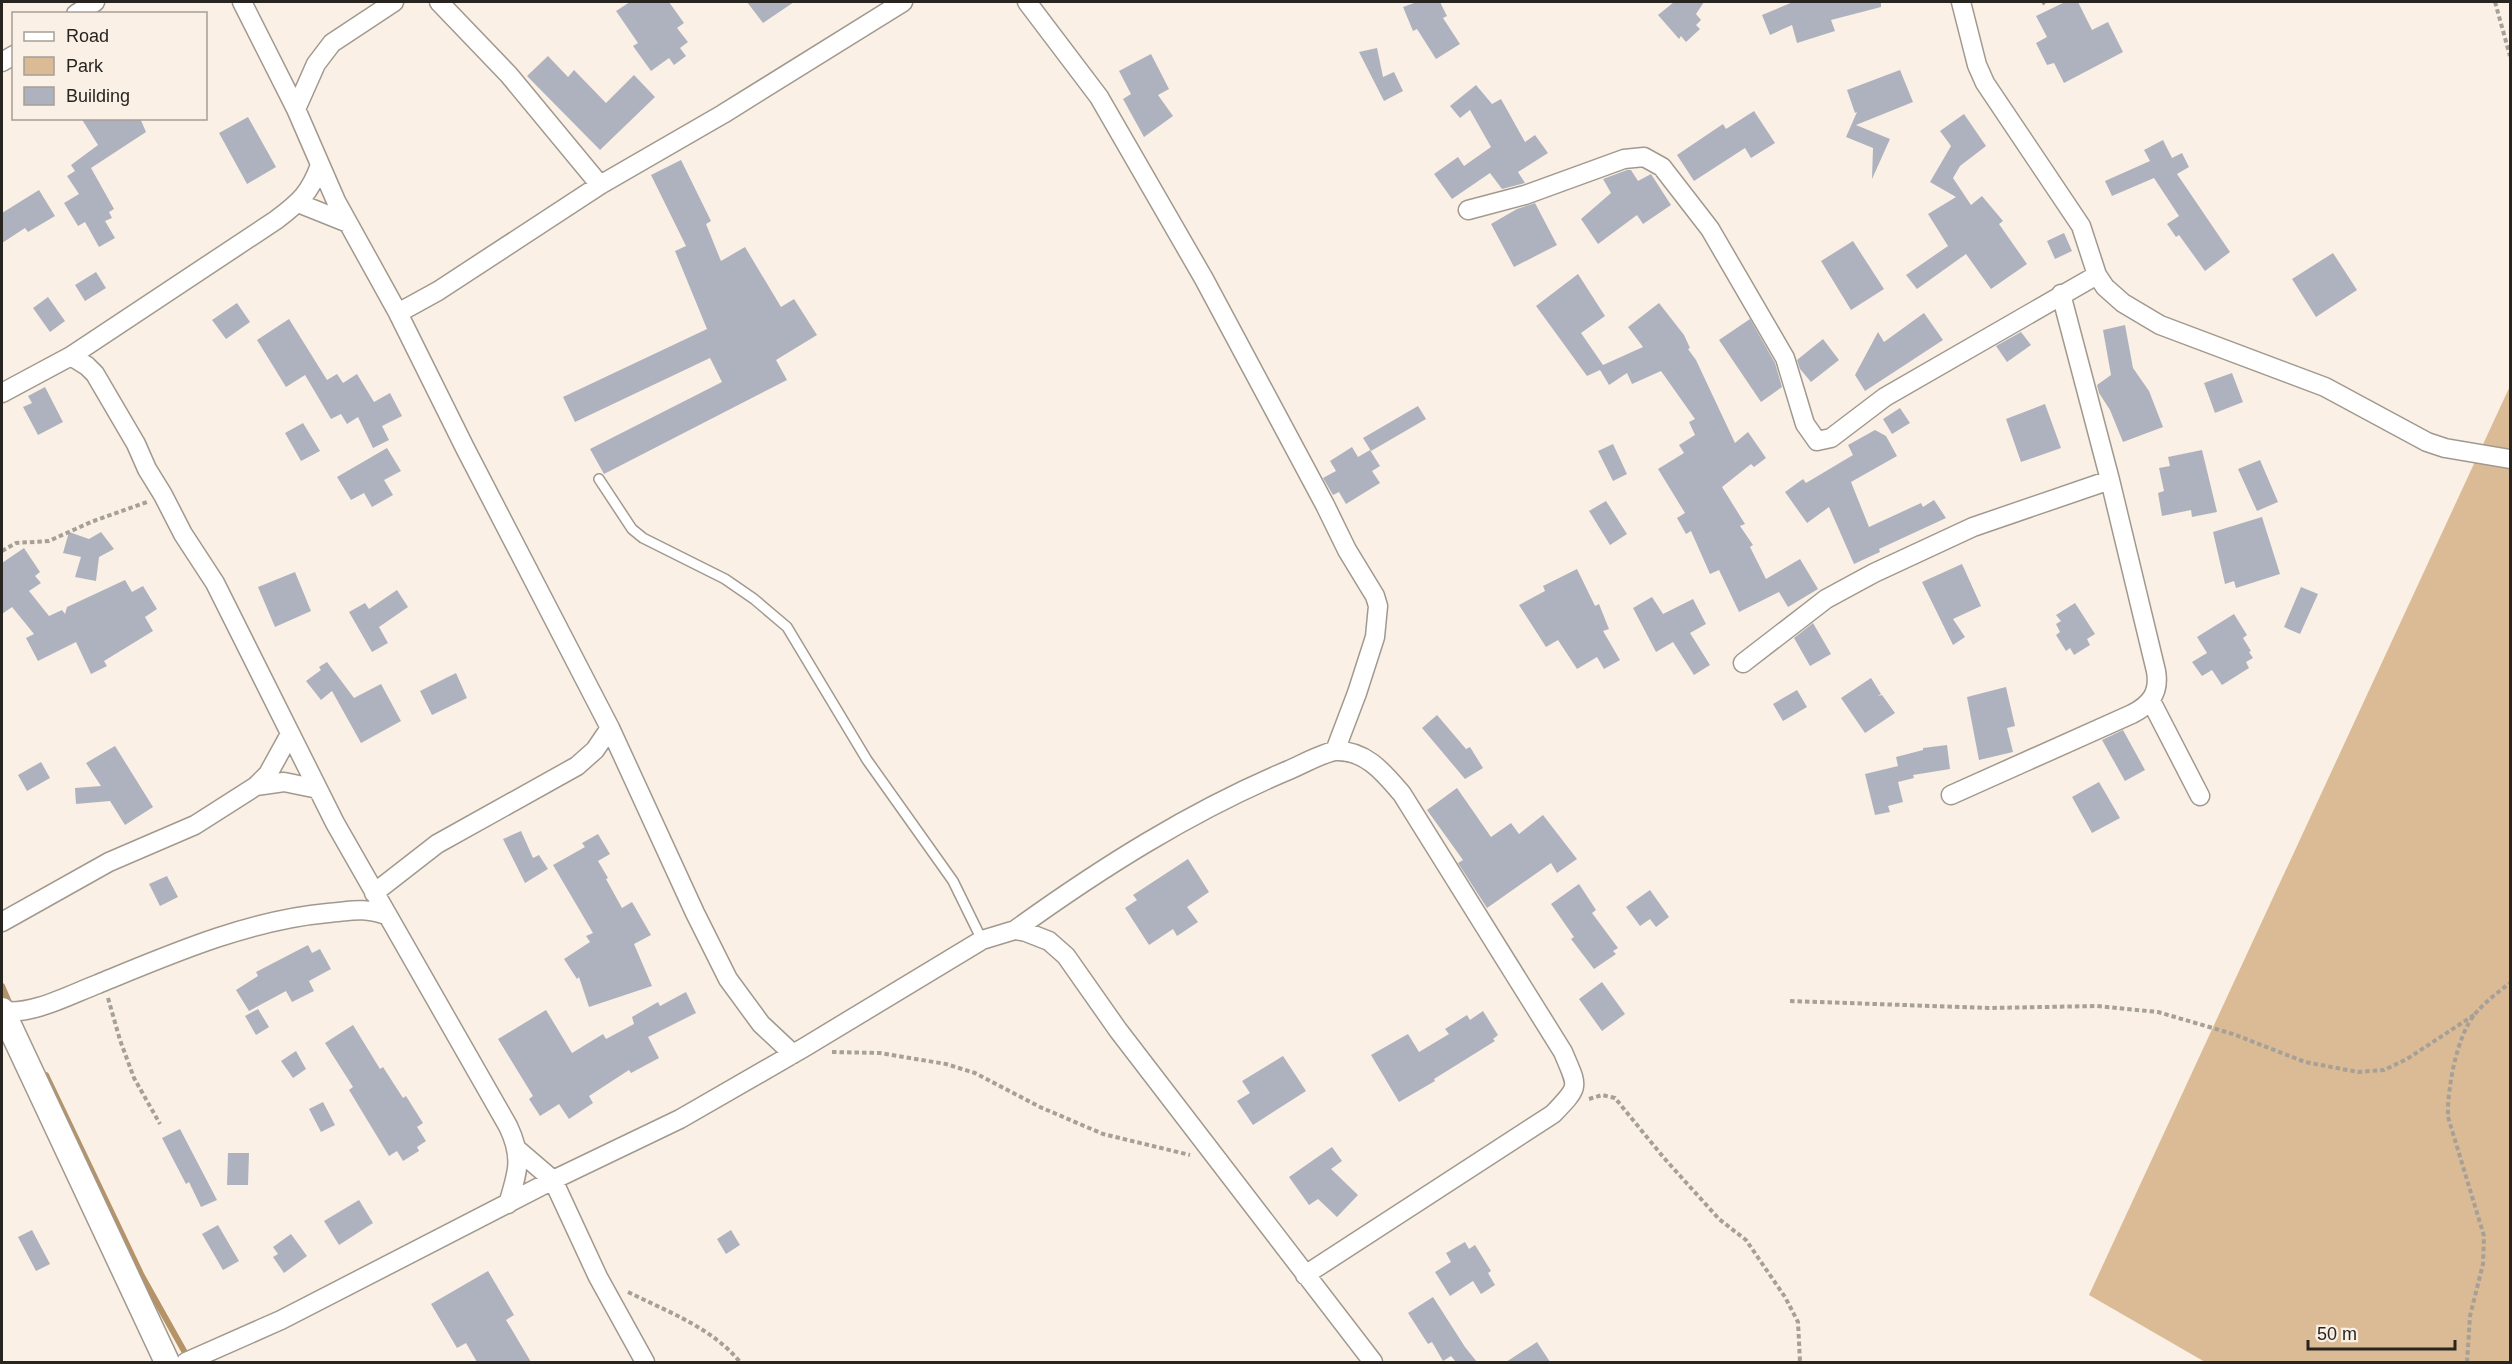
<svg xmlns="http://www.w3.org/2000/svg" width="2512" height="1364" font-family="Helvetica,sans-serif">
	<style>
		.green { fill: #dabb95 }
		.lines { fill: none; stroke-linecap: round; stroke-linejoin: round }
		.stream { stroke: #b59366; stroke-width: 6 }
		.building { fill: #aeb2bf }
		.lane-casing { stroke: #a2998e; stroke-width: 12 }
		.street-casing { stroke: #a2998e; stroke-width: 21 }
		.secondary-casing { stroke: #a2998e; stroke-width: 27 }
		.path { stroke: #a7a097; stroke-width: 4; stroke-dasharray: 4.5 3; stroke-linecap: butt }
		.lane { stroke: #fff; stroke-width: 9 }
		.street { stroke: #fff; stroke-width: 18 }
		.secondary { stroke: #fff; stroke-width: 24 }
	</style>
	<rect width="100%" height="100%" fill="#faf0e5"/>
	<path class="green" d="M 2510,386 L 2510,1362 L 2205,1362 L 2089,1295 Z"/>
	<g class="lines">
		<path class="stream" d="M 2,986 L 11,1007
			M 46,1075 L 142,1276 L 188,1358"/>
	</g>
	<path class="building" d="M 630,2 L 669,2 L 684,23 L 677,28 L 688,42 L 680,48 L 686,56 L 674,65 L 669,58 L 651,71 L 633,46 L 638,43 L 616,11 Z
		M 747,2 L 794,2 L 763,23 Z
		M 1417,2 L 1440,2 L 1447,16 L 1443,18 L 1460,44 L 1436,59 L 1417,29 L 1413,31 L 1403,7 Z
		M 1674,2 L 1704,2 L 1696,14 L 1701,20 L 1696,25 L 1700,29 L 1686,42 L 1681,36 L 1679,39 L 1658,15 Z
		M 1793,2 L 1881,2 L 1881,7 L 1831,20 L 1835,31 L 1797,43 L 1792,25 L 1770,35 L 1762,15 Z
		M 2065,2 L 2078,2 L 2092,30 L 2108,22 L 2123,52 L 2064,83 L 2054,63 L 2047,65 L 2036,43 L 2047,37 L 2036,16 Z
		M 1377,48 L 1383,77 L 1394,72 L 1403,91 L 1384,101 L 1359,52 Z
		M 1151,54 L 1169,89 L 1158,95 L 1173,116 L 1144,137 L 1123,99 L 1131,94 L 1119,71 Z
		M 548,56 L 568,77 L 574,70 L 606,103 L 634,75 L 655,97 L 600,150 L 527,76 Z
		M 1900,70 L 1913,102 L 1856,125 L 1890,139 L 1872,179 L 1873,148 L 1846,137 L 1857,112 L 1855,113 L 1847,90 Z
		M 1476,85 L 1492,104 L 1501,99 L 1525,142 L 1535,135 L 1548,153 L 1518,172 L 1525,183 L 1502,189 L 1490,173 L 1452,199 L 1434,174 L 1458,157 L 1464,166 L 1491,147 L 1470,110 L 1460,118 L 1450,106 Z
		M 1754,111 L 1775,143 L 1751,158 L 1745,148 L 1694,181 L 1677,155 L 1723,124 L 1726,129 Z
		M 1964,114 L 1986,146 L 1960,166 L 1953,178 L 1971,205 L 1982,196 L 2003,221 L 1999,224 L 2027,264 L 1991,289 L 1966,254 L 1917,289 L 1906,275 L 1948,246 L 1928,214 L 1956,197 L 1930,182 L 1951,146 L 1940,131 Z
		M 248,117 L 276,167 L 247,184 L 219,133 Z
		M 81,118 L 140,118 L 146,132 L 91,168 L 114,209 L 109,212 L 112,218 L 105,221 L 115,238 L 99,247 L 85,222 L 78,226 L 64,203 L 79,194 L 67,176 L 75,171 L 71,165 L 98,145 Z
		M 2163,140 L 2172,158 L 2182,153 L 2189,167 L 2177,174 L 2230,252 L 2205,271 L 2179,235 L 2176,237 L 2167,224 L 2179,216 L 2154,178 L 2112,196 L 2105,181 L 2150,161 L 2144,150 Z
		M 681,160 L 711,221 L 706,224 L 721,261 L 745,247 L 781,307 L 794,299 L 817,335 L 776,360 L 787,380 L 604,474 L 590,449 L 722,382 L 710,358 L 575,422 L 563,397 L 707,329 L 675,251 L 686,246 L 651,175 Z
		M 1627,170 L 1631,170 L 1638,181 L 1651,174 L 1671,205 L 1643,224 L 1637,215 L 1598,244 L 1581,219 L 1611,193 L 1603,179 Z
		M 39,190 L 55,216 L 28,232 L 25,228 L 2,243 L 2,213 Z
		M 1535,203 L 1557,245 L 1514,267 L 1491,224 L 1517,209 Z
		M 2064,233 L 2072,251 L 2055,259 L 2047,241 Z
		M 1853,241 L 1884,289 L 1851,310 L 1821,261 Z
		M 2333,253 L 2357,290 L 2316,317 L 2292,279 Z
		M 96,272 L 106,288 L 85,301 L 75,285 Z
		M 1578,274 L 1605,316 L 1581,333 L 1603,365 L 1643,347 L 1628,327 L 1659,303 L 1684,335 L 1690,348 L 1688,349 L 1696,360 L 1735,443 L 1748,432 L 1766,458 L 1754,467 L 1751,464 L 1722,487 L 1745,524 L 1740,526 L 1753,545 L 1750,547 L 1766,579 L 1800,559 L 1818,589 L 1788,607 L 1779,592 L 1739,612 L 1719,570 L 1710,574 L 1691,531 L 1686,534 L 1677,518 L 1685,513 L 1658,469 L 1684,453 L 1679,445 L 1695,435 L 1689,422 L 1695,419 L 1661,371 L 1632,384 L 1627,373 L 1609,385 L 1600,370 L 1587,376 L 1536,306 Z
		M 48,297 L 65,321 L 50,332 L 33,308 Z
		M 237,303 L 250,322 L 226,339 L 212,320 Z
		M 1924,313 L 1943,340 L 1865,391 L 1855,375 L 1878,332 L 1884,342 Z
		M 289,319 L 327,380 L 337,374 L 343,383 L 357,374 L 374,402 L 390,393 L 402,416 L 382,426 L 389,440 L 373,448 L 358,417 L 347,424 L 341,414 L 331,419 L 305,375 L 286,387 L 257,340 Z
		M 1750,319 L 1775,363 L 1782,387 L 1761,402 L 1719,340 Z
		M 2125,325 L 2133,368 L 2149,391 L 2163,427 L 2123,442 L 2110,410 L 2099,393 L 2097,385 L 2111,375 L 2103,330 Z
		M 2021,332 L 2031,345 L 2007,362 L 1996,346 Z
		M 1823,339 L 1839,360 L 1811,382 L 1800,369 L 1797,360 Z
		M 2232,373 L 2243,402 L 2215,413 L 2204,383 Z
		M 45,387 L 63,422 L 38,435 L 23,407 L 32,403 L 28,396 Z
		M 2045,404 L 2061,448 L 2021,462 L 2006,419 Z
		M 1418,406 L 1426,419 L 1371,451 L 1363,438 Z
		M 1900,408 L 1910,423 L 1892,434 L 1883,419 Z
		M 303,423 L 320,451 L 301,461 L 285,433 Z
		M 1875,430 L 1886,436 L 1897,456 L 1851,482 L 1869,527 L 1921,503 L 1923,507 L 1934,500 L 1946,518 L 1879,549 L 1880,552 L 1854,564 L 1829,507 L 1807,523 L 1785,492 L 1803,479 L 1806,483 L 1853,455 L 1848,445 Z
		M 1613,444 L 1627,474 L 1613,481 L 1598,451 Z
		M 1352,447 L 1358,457 L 1370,450 L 1380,466 L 1372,471 L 1380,483 L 1346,504 L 1339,492 L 1333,495 L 1323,478 L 1336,471 L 1330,461 Z
		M 387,448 L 401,471 L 384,480 L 393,495 L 372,507 L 364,493 L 351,500 L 337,477 Z
		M 2202,450 L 2217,512 L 2192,517 L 2191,510 L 2162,516 L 2158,493 L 2164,491 L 2159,468 L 2170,466 L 2168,457 Z
		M 2260,460 L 2278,502 L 2257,511 L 2238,469 Z
		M 1606,501 L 1627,534 L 1610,545 L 1589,511 Z
		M 2262,517 L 2280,574 L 2236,588 L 2234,581 L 2225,584 L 2213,532 Z
		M 69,532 L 89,539 L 101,532 L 114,549 L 99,557 L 96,581 L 75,577 L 81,557 L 63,553 Z
		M 24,548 L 40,572 L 35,576 L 41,583 L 29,591 L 49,616 L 62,610 L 65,614 L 67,607 L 125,580 L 132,592 L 143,586 L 157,609 L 145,617 L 153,631 L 104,661 L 107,666 L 91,674 L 76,642 L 38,661 L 26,638 L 34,634 L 12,607 L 2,614 L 2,563 Z
		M 1962,564 L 1981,606 L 1953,619 L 1965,637 L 1953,645 L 1922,582 Z
		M 1577,569 L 1595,606 L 1599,604 L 1609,629 L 1603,631 L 1620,660 L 1604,669 L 1597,657 L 1577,669 L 1558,640 L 1546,647 L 1519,605 L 1545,591 L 1543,586 Z
		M 295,572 L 311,611 L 275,627 L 258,587 Z
		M 2301,587 L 2318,594 L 2300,634 L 2284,627 Z
		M 397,590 L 408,607 L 379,627 L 388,643 L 372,652 L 349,612 L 365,603 L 369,609 Z
		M 1652,597 L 1663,614 L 1693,599 L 1706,624 L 1690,633 L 1710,665 L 1694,675 L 1673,642 L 1656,652 L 1633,608 Z
		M 2075,603 L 2095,634 L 2087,639 L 2090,645 L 2074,655 L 2070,648 L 2066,651 L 2056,635 L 2060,632 L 2056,624 L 2061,621 L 2056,615 Z
		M 2234,614 L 2247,635 L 2243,638 L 2251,651 L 2249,652 L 2253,658 L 2246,662 L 2249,668 L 2222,685 L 2212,670 L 2202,676 L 2192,662 L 2207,653 L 2197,637 Z
		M 1813,623 L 1831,654 L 1810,666 L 1794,638 Z
		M 327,662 L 354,698 L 381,684 L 401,721 L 361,743 L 332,691 L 321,700 L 306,681 L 321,670 L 319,667 Z
		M 456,673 L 467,698 L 432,715 L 420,691 Z
		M 1871,678 L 1881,694 L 1878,696 L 1882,695 L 1895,713 L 1865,733 L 1841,698 Z
		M 2006,687 L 2015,726 L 2007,728 L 2013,752 L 1979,760 L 1967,697 Z
		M 1797,690 L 1807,707 L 1783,721 L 1773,704 Z
		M 1437,715 L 1466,749 L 1470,747 L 1483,768 L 1465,779 L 1422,728 Z
		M 2123,730 L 2145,770 L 2125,781 L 2102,740 Z
		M 1947,745 L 1950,769 L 1913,775 L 1914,778 L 1898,782 L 1903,802 L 1888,806 L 1890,812 L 1875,815 L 1865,774 L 1898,766 L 1896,757 L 1923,750 L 1923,748 Z
		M 115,746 L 153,807 L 125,825 L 110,801 L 76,804 L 75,788 L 101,786 L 86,763 Z
		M 41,762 L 50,778 L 27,791 L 18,775 Z
		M 2099,782 L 2120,818 L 2092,833 L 2072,797 Z
		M 1457,788 L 1491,837 L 1511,823 L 1519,834 L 1543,815 L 1577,859 L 1557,873 L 1551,863 L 1487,908 L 1458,863 L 1463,860 L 1427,810 Z
		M 521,831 L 533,858 L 539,855 L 548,869 L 525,883 L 503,839 Z
		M 598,834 L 610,854 L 598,861 L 608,878 L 606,879 L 622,908 L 632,902 L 651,935 L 634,944 L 652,986 L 589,1007 L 579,977 L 577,979 L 564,959 L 590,942 L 586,936 L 593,933 L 553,865 L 585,847 L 582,843 Z
		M 1188,859 L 1209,892 L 1187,907 L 1198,922 L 1177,936 L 1173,929 L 1149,945 L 1125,908 L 1137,900 L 1133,895 Z
		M 167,876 L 178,897 L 160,906 L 149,884 Z
		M 1579,884 L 1596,910 L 1592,913 L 1618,948 L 1613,951 L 1616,954 L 1594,969 L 1571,939 L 1574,937 L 1551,904 Z
		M 1650,890 L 1669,917 L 1656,927 L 1650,919 L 1640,926 L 1626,907 Z
		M 308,945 L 312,953 L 320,949 L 331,969 L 309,981 L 314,991 L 292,1002 L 286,991 L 249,1011 L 236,990 L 258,976 L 256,972 Z
		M 1602,982 L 1625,1014 L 1602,1031 L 1579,999 Z
		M 686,992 L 696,1013 L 648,1037 L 659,1058 L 631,1073 L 629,1070 L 589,1096 L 593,1103 L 569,1119 L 559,1104 L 540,1116 L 529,1099 L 533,1096 L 498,1039 L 546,1010 L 572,1053 L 603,1034 L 606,1039 L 634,1024 L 632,1017 L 658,1002 L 660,1006 Z
		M 258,1009 L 269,1027 L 256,1035 L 245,1016 Z
		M 1483,1011 L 1498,1035 L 1493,1039 L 1495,1041 L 1434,1079 L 1435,1081 L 1399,1102 L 1371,1055 L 1408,1034 L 1419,1052 L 1449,1034 L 1445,1029 L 1467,1015 L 1470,1020 Z
		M 353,1025 L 380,1069 L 383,1067 L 403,1098 L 406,1096 L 423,1123 L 417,1127 L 426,1141 L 417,1147 L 419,1151 L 403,1161 L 397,1151 L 389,1156 L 349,1090 L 353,1087 L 325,1043 Z
		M 296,1051 L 306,1069 L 293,1078 L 281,1061 Z
		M 1283,1056 L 1306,1091 L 1253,1125 L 1237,1101 L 1250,1093 L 1242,1081 Z
		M 323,1102 L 335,1125 L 321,1132 L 309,1109 Z
		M 180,1129 L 217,1200 L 201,1207 L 189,1182 L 186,1184 L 162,1138 Z
		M 1332,1147 L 1342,1161 L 1331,1169 L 1358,1195 L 1337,1217 L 1318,1199 L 1309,1205 L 1289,1177 Z
		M 228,1153 L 249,1153 L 248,1185 L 227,1185 Z
		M 359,1200 L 373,1223 L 339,1245 L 324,1221 Z
		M 218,1225 L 239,1261 L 223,1270 L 202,1234 Z
		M 32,1230 L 50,1264 L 36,1271 L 18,1237 Z
		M 731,1230 L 740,1245 L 726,1254 L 717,1239 Z
		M 291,1234 L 307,1256 L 284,1273 L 273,1257 L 278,1254 L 273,1247 Z
		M 1465,1242 L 1469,1249 L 1475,1245 L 1491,1271 L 1488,1273 L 1495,1285 L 1481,1294 L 1473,1281 L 1450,1296 L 1435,1272 L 1451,1262 L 1446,1253 Z
		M 488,1271 L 514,1315 L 506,1320 L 531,1362 L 477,1362 L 466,1343 L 457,1348 L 431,1304 Z
		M 1433,1297 L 1465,1347 L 1477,1362 L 1456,1362 L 1451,1356 L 1443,1361 L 1432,1342 L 1428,1344 L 1408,1313 Z
		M 1537,1342 L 1550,1362 L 1506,1362 Z"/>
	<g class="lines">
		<g class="lane-casing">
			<path id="lane" d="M 599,479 L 632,529 L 643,538 L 725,579 L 754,599 L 787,627 L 867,760 L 953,881 L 982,940"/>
		</g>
		<g class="street-casing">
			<path id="street" d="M 242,2 L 296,109 L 336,201 L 398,313 L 465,448 L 610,728 L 695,913 L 728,979 L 761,1024 L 793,1054
				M 439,2 L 509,75 L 600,185
				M 1027,2 L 1099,97 L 1204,279 L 1325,505 L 1347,550 L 1375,596 L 1378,606 L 1375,637 L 1357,693 L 1335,751
				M 1961,2 L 1977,65 L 1985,83 L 2081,226 L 2097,275 L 2105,287 L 2123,303 L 2160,325 L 2325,387 L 2427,442 L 2445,448 L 2510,459
				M 76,14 L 95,2
				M 2,62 L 14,55
				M 296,109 L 316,64 L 332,43 L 394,2
				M 298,203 L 348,223
				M 1468,210 L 1525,195 L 1624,159 L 1644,157 L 1662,167 L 1710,229 L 1785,358 L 1805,424 L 1817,441 L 1831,438 L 1885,397 L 2097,275
				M 398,313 L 438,291 L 600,185 L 723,114 L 903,2
				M 71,356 L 87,366 L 95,374 L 136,444 L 147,469 L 163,495 L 183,534 L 215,583 L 335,823 L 508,1126 C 523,1157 518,1172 508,1204
				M 2,393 L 71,356 L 276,220 C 300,202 310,193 320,165
				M 1743,663 L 1826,599 L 1874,573 L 1973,527 L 2110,480
				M 2151,701 L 2200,796
				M 256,786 L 284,782 L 318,789
				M 1951,795 L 2132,714 C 2150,705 2160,693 2156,671 L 2110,480 L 2061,294
				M 374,893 L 437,844 L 577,766 L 595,750 L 610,728
				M 2,922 L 109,862 L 195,825 L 256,786 L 268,774 L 290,734
				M 1015,930 C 1101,868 1191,811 1289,770 C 1301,765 1324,752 1336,751 C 1366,750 1384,773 1402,794 L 1563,1052 C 1578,1088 1581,1085 1553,1114 L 1305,1275
				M 2,1011 C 33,1015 69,995 98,984 C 171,954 249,920 328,913 C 352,911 363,907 386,915
				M 518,1150 L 553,1180 L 598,1277 L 645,1362
				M 186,1362 L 281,1320 L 553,1180 L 680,1119 L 805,1047 L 982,940 L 1015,930 L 1026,932 L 1049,941 L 1066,956 L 1118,1030 L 1373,1362"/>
		</g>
		<g class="secondary-casing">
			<path id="secondary" d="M 2,1010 L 167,1362"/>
		</g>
		<path class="path" d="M 2043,2 L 2045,4
			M 2495,2 L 2510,56
			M 2,551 L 16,543 L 49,541 L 91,522 L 147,502
			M 108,998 L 120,1040 L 134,1078 L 160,1124
			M 1790,1001 L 1989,1008 L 2097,1006 L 2158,1012 L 2233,1034 L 2305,1062 L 2358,1072 L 2384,1070 L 2407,1059 L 2474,1015
			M 832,1052 L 880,1053 L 946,1064 L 975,1073 L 1040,1107 L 1103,1134 L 1190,1155
			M 1589,1099 L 1602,1095 L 1615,1098 L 1664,1158 L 1719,1219 L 1746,1240 L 1785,1297 L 1798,1322 L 1800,1362
			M 628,1292 C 668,1312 711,1327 740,1362
			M 2467,1362 L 2470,1316 L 2483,1264 L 2484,1236 L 2448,1117 C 2447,1089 2457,1035 2475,1014 C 2485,1002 2498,992 2510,983"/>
		<use href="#lane" class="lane"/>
		<use href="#street" class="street"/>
		<use href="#secondary" class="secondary"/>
	</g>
	<rect width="2512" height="1364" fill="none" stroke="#282521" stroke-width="6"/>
	<rect x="12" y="12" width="195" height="108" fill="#faf0e5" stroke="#a69f97" stroke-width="1.5"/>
	<rect x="24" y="32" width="30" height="9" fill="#ffffff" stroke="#a69f97" stroke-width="1.5"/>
	<text x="66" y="42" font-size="18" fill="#282521">Road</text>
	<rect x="24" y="57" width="30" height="18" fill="#dabb95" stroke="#a69f97" stroke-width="1.5"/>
	<text x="66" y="72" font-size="18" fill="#282521">Park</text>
	<rect x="24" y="87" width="30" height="18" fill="#aeb2bf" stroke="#a69f97" stroke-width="1.5"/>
	<text x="66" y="102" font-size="18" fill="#282521">Building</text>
	<path d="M2308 1340v9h147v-9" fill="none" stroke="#282521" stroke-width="3"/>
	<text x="2317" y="1340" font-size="18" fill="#282521" stroke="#faf0e5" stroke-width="4.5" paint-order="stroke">50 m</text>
</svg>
